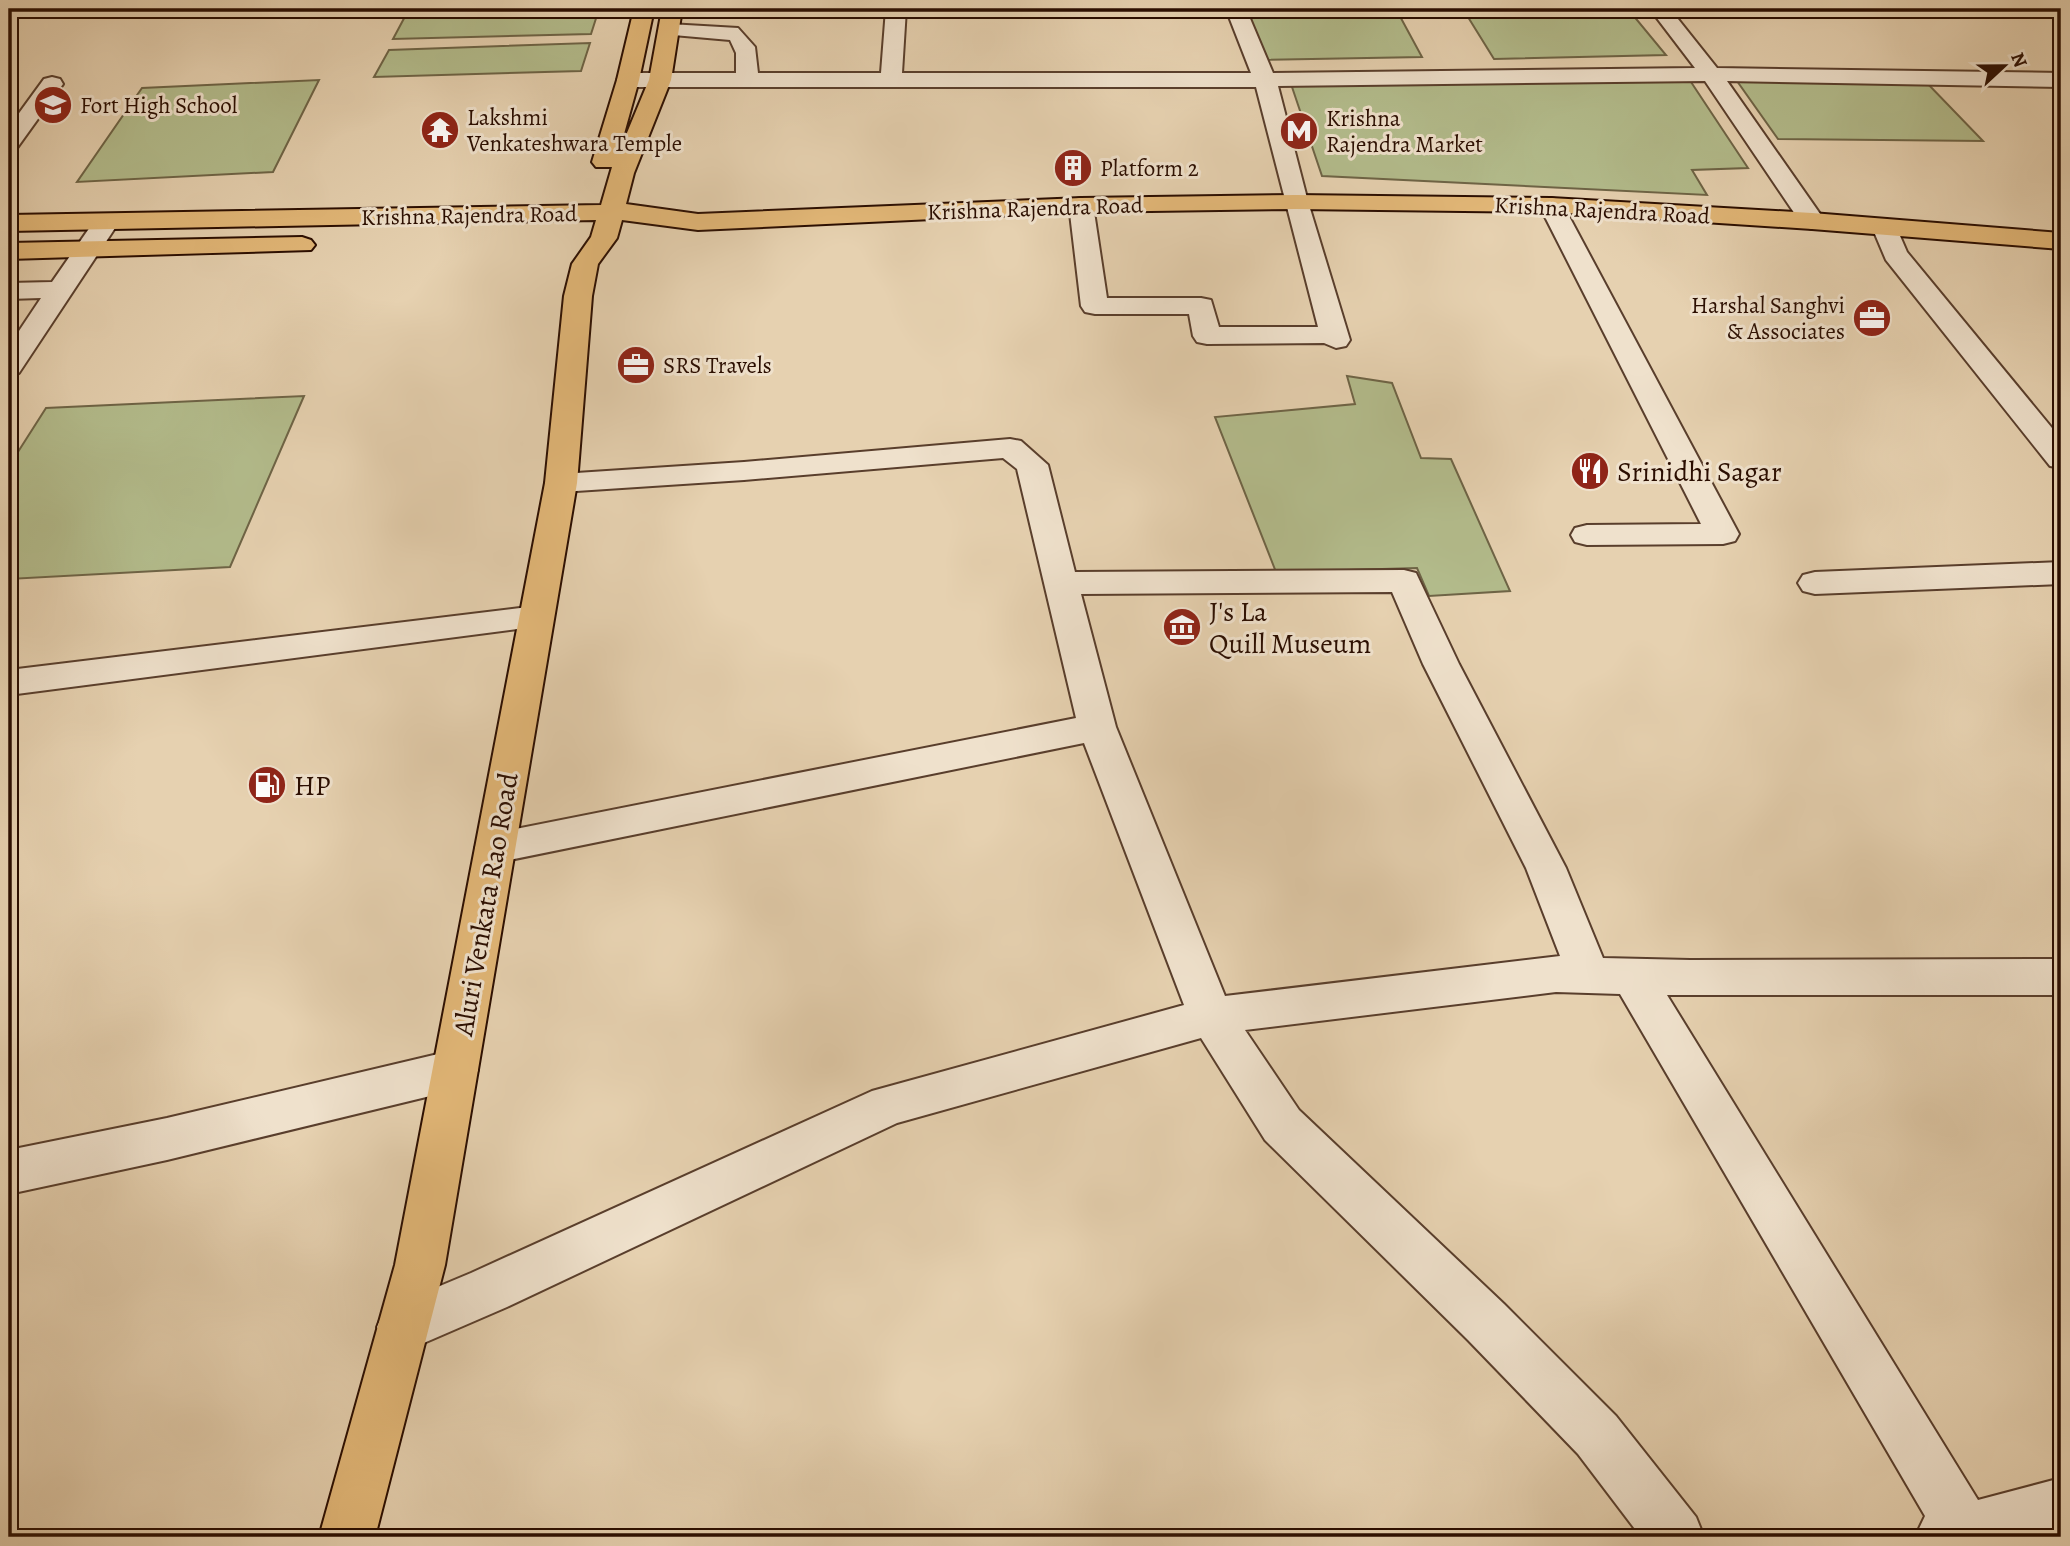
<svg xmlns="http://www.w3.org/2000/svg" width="2070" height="1546" font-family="Alegreya,serif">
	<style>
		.green { fill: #b3bc8c; stroke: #6e6446; stroke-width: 2 }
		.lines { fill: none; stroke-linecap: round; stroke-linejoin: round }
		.minor-casing { stroke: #593e2c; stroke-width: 4 }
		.major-casing { stroke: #2a0d00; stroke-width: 4 }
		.minor { fill: #efe1cc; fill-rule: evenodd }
		.major { fill: #e3b878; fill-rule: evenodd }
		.labels { text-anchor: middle; stroke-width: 6; stroke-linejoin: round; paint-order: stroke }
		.far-poi-label { font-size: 23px; fill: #2a0d00; stroke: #efe1cc; text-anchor: start }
		.far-street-label { font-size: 23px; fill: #2a0d00; stroke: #efe1cc }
		.poi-label { font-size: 28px; fill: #2a0d00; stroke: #efe1cc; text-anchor: start }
		.street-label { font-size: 28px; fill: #2a0d00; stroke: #efe1cc }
	</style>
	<rect width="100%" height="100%" fill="#e6d1b0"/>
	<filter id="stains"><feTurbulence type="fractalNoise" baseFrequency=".00286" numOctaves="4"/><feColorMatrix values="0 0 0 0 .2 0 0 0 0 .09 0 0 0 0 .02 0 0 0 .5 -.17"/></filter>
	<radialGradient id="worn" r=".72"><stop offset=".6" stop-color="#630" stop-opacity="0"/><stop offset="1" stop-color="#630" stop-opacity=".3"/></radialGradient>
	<path class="green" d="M 409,9 L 599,9 L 591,34 L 393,39 Z
		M 1233,9 L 1396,9 L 1422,57 L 1252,60 Z
		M 1463,9 L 1628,9 L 1666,55 L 1494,59 Z
		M 590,43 L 581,71 L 374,77 L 389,50 Z
		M 1689,79 L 1748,168 L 1692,170 L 1707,195 L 1322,176 L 1291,84 Z
		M 319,80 L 273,172 L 77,182 L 142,88 Z
		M 1737,81 L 1927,83 L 1983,141 L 1778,139 Z
		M 1347,376 L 1392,383 L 1421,458 L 1451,459 L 1510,591 L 1429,596 L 1417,568 L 1276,572 L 1215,417 L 1355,404 Z
		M 304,396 L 230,567 L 9,579 L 9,466 L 46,408 Z"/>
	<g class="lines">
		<g class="minor-casing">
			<path id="minor" d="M 886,9 L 906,9 L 902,73 L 1251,73 L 1226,9 L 1246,9 L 1273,73 L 1695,68 L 1650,9 L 1670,9 L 1717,68 L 2061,73 L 2061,87 L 1727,81 L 1825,221 L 1821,226 L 1812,229 L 1803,226 L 1705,81 L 1278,86 L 1308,202 L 1350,340 L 1346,346 L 1336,348 L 1324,343 L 1207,344 L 1197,342 L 1193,336 L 1189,314 L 1095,314 L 1085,312 L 1081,306 L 1069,205 L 1072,200 L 1081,198 L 1090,200 L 1093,205 L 1107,298 L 1201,298 L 1211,300 L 1219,327 L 1318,327 L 1256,87 L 628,87 L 620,85 L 617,80 L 620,75 L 628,73 L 736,73 L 736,53 L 730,40 L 662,34 L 659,30 L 662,26 L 669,24 L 738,28 L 755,47 L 758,73 L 881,73 Z
				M 52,77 L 60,79 L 63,84 L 17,148 L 9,150 L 9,127 L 44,79 Z
				M 1551,198 L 1560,200 L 1563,205 L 1739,534 L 1735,541 L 1723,544 L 1587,545 L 1575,542 L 1571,535 L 1575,528 L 1587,525 L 1701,524 L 1539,205 L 1542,200 Z
				M 106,214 L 115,217 L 119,222 L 19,373 L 9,376 L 9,346 L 41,298 L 9,299 L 9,283 L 52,282 L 97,217 Z
				M 1885,219 L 1894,222 L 1907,252 L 2061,439 L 2061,468 L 2050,466 L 1886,260 L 1872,227 L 1876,222 Z
				M 1010,439 L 1021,441 L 1048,465 L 1075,572 L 1404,570 L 1416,573 L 1459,664 L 1566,868 L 1603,958 L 1690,960 L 2061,959 L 2061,995 L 1667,995 L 1978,1500 L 2061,1478 L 2061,1534 L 2049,1537 L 1915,1537 L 1925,1516 L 1620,994 L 1556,992 L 1245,1030 L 1299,1110 L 1504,1304 L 1616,1416 L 1696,1517 L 1704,1537 L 1641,1537 L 1578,1454 L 1468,1340 L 1265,1140 L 1201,1038 L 897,1123 L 507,1307 L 403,1352 L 385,1345 L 377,1327 L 385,1309 L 471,1273 L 872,1091 L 1184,1005 L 1084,743 L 495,863 L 481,859 L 475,848 L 481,837 L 495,833 L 1076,718 L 1017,469 L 1003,458 L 744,480 L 561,492 L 550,490 L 545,483 L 550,476 L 561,474 L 744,462 ZM 1392,592 L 1423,664 L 1526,868 L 1560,956 L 1225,996 L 1116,727 L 1081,594 Z
				M 2061,562 L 2061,584 L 1815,594 L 1803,591 L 1798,583 L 1803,575 L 1815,572 Z
				M 536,606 L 548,609 L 553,617 L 548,625 L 9,695 L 9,670 Z
				M 455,1050 L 471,1056 L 478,1070 L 471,1084 L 455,1090 L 167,1160 L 9,1194 L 9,1150 L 167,1118 Z"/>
		</g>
		<g class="major-casing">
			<path id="major" d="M 634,9 L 654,9 L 639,80 L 619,152 L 649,80 L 662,9 L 682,9 L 671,80 L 634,173 L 626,204 L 698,214 L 1081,198 L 1296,195 L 1551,198 L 1812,213 L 2061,233 L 2061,249 L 1812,229 L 1551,212 L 1296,209 L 1081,212 L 698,230 L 622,220 L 617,238 L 598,264 L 592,296 L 577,483 L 445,1265 L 375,1537 L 319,1537 L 395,1265 L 545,483 L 564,296 L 572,264 L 591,237 L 596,220 L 9,231 L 9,215 L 601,205 L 612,167 L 596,167 L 592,162 L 617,80 Z
				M 302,237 L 311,240 L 315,245 L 311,250 L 9,259 L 9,243 Z"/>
		</g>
		<use href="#minor" class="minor"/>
		<use href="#major" class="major"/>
	</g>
	<defs>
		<g id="school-disc" transform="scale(2.0125)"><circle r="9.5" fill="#8f2418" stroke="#efe1cc"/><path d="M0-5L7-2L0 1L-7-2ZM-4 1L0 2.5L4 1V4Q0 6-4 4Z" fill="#fff"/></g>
		<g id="temple-disc" transform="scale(2.0125)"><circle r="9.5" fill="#8f2418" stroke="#efe1cc"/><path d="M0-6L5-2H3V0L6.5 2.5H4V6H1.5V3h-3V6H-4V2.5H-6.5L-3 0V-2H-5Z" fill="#fff"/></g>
		<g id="metro-disc" transform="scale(2.0125)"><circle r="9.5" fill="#8f2418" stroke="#efe1cc"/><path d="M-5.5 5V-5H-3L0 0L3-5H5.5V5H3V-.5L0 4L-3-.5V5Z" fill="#fff"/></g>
		<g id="building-disc" transform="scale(2.0125)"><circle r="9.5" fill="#8f2418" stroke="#efe1cc"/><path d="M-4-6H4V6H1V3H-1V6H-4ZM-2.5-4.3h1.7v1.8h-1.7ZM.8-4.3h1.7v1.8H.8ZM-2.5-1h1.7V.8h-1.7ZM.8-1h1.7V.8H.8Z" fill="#fff"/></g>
		<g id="office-disc" transform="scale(2.0125)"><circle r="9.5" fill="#8f2418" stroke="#efe1cc"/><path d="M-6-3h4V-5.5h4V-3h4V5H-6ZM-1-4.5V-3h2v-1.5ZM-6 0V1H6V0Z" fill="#fff"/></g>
		<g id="restaurant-disc" transform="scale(2.0125)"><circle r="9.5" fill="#8f2418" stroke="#efe1cc"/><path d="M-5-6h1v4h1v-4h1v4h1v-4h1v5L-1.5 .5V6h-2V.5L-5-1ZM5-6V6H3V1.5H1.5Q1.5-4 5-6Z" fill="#fff"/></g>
		<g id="museum-disc" transform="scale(2.0125)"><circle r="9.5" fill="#8f2418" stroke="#efe1cc"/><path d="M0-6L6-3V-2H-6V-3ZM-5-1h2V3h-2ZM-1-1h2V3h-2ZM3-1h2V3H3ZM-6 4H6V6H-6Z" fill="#fff"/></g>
		<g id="fuel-disc" transform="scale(2.0125)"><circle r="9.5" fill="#8f2418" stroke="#efe1cc"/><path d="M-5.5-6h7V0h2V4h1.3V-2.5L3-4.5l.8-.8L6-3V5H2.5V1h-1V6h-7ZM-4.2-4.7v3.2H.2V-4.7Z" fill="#fff"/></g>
	</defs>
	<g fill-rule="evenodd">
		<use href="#school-disc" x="53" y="105"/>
		<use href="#temple-disc" x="440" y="130"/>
		<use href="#metro-disc" x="1299" y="131"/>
		<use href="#building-disc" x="1073" y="168"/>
		<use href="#office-disc" x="1872" y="318"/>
		<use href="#office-disc" x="636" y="365"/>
		<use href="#restaurant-disc" x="1590" y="471"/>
		<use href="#museum-disc" x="1182" y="627"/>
		<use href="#fuel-disc" x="267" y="785"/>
	</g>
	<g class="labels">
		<g class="far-poi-label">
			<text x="80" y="113">Fort High School</text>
			<text x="467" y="125">Lakshmi<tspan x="467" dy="26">Venkateshwara Temple</tspan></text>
			<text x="1326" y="126">Krishna<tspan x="1326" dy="26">Rajendra Market</tspan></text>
			<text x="1100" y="176">Platform 2</text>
			<text x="1845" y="313" text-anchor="end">Harshal Sanghvi<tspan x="1845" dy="26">&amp; Associates</tspan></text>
			<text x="663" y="373">SRS Travels</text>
		</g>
		<g class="far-street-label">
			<text transform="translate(1035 208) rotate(-2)" y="8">Krishna Rajendra Road</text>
			<text transform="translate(1602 210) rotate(3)" y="8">Krishna Rajendra Road</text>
			<text transform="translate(469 215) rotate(-1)" y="8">Krishna Rajendra Road</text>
		</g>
		<g class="poi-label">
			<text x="1617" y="481">Srinidhi Sagar</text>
			<text x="1209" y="621">J's La<tspan x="1209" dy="32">Quill Museum</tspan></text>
			<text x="294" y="795">HP</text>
		</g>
		<g class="street-label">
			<text transform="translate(485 904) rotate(-80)" y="10">Aluri Venkata Rao Road</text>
		</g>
	</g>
	<rect width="2070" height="1546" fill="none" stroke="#e6d1b0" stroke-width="35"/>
	<rect x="10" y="10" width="2049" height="1525" fill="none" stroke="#2a0d00" stroke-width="3.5"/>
	<rect x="18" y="18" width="2035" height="1511" fill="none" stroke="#2a0d00" stroke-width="2"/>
	<g transform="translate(2004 66) rotate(68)" stroke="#efe1cc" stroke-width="5" paint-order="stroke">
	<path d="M0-5L12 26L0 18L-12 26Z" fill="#2a0d00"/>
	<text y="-10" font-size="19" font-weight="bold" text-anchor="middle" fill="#2a0d00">N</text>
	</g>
	<rect width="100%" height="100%" filter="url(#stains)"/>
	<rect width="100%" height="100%" fill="url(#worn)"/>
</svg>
